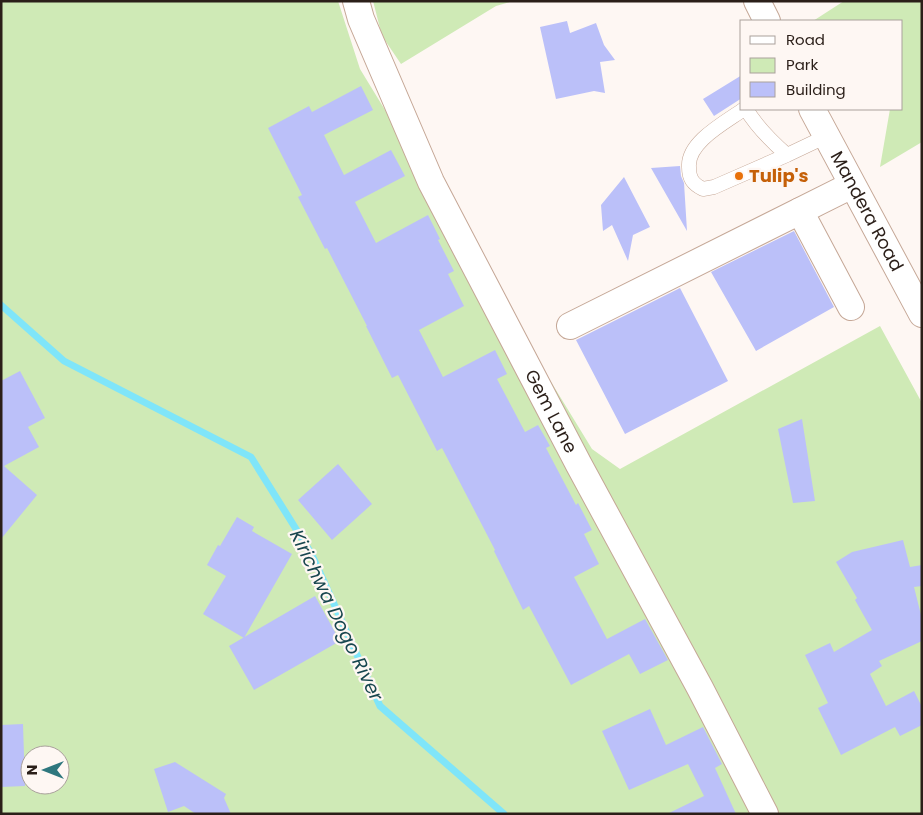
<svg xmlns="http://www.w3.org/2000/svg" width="923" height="815" font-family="Poppins,sans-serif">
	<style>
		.green { fill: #cfeab6; fill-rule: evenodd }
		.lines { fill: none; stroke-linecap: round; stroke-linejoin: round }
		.stream { stroke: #7fe5f9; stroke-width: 7 }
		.building { fill: #bbc0f9 }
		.lane-casing { stroke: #c5a796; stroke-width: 15 }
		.street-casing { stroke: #c5a796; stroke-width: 28 }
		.lane { stroke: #fff; stroke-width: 14 }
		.street { stroke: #fff; stroke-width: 26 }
		.food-dot { fill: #e8710a; stroke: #fef7f3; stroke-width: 2 }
		.labels { text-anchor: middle; stroke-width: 4.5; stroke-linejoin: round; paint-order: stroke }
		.food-label { font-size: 18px; font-weight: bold; fill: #c56008; stroke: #fef7f3; text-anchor: start }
		.street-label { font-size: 18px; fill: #2b1f19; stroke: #fef7f3 }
		.water-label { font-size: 19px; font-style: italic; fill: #17464e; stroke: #fef7f3 }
	</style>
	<rect width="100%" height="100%" fill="#fef7f3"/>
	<path class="green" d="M 1,1 L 338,1 L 360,69 L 592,449 L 620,469 L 880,326 L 922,403 L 922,814 L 1,814 ZM 30,755 L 60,755 L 60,785 L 30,785 Z
		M 373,1 L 513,1 L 496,6 L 401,64 L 382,36 Z
		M 844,1 L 922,1 L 922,142 L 880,167 L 890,109 L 902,109 L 902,21 L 813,21 Z"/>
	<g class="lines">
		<path class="stream" d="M 1,305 L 64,361 L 251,457 L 311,553 L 380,706 L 504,814"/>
	</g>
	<path class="building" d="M 567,21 L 570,33 L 596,23 L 604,45 L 615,60 L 600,62 L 605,93 L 594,91 L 556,99 L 540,27 Z
		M 742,75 L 742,98 L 714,116 L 703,99 Z
		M 361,86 L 373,110 L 324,135 L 344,175 L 391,150 L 405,176 L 355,202 L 376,243 L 428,215 L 440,239 L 438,240 L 454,271 L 448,274 L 464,306 L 419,330 L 443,377 L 495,350 L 507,374 L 497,379 L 525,432 L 538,425 L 550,446 L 546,448 L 576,505 L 578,503 L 592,530 L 584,534 L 599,564 L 574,577 L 607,639 L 645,619 L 668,660 L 640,674 L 629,654 L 571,685 L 529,606 L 523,610 L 494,551 L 495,550 L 442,448 L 437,451 L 398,375 L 392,378 L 366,326 L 367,326 L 327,248 L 325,249 L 298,197 L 302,195 L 268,128 L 309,106 L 312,112 Z
		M 680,166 L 681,176 L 684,183 L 687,231 L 651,168 Z
		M 624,177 L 650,227 L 633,235 L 628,261 L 612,225 L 603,231 L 601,205 Z
		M 794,231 L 834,307 L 756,351 L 711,272 Z
		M 680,288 L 728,381 L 625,434 L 576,340 Z
		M 20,371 L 45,418 L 28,427 L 39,447 L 4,466 L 37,495 L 1,539 L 1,381 Z
		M 802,419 L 815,501 L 793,503 L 778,429 Z
		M 338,464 L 372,504 L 332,540 L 298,500 Z
		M 237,517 L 254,527 L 252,531 L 292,554 L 244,638 L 203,614 L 226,576 L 207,565 L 218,545 L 220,546 Z
		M 903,540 L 910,567 L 922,565 L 922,586 L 914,587 L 922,619 L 922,641 L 879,661 L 882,666 L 870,674 L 886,706 L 914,691 L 922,707 L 922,725 L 900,736 L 895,727 L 841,755 L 818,708 L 828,703 L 805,655 L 830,643 L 834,652 L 872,630 L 855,600 L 857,598 L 836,562 L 852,552 Z
		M 315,596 L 340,641 L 254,690 L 229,646 Z
		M 650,709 L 666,745 L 703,727 L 722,764 L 715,768 L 736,814 L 667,814 L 704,796 L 688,764 L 629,790 L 602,731 Z
		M 23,724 L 25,786 L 1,787 L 1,725 Z
		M 175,762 L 226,794 L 224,798 L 231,814 L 196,814 L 184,806 L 168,812 L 154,769 Z"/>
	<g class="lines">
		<g class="lane-casing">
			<path id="lane" d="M 744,109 C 726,122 687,142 689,167 C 689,179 693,184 703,189 L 714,187 L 787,155
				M 746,109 C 757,127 771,141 787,155 L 827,136"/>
		</g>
		<g class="street-casing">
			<g id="street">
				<path id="s1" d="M 356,1 L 361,19 L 431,182 L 579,465 L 700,688 L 765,814"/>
				<path d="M 757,1 L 767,21"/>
				<path id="s2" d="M 812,109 L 922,314"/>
				<path d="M 800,211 L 851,307"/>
				<path d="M 570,326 L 852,185"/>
			</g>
		</g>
		<use href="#lane" class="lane"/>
		<use href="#street" class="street"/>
	</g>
	<circle class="food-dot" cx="739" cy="176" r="5"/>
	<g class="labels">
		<g class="food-label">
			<text x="749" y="182">Tulip's</text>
		</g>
		<g class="street-label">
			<text dy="6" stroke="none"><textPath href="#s2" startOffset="116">Mandera Road</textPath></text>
			<text dy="6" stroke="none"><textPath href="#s1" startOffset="455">Gem Lane</textPath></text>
		</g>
		<g class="water-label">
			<text transform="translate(337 615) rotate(64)" y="7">Kirichwa Dogo River</text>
		</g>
	</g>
	<rect width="923" height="815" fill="none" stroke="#2b1f19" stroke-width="5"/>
	<rect x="740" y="20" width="162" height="90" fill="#fef7f3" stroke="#aaa19c"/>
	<rect x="750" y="36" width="25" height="8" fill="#ffffff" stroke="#aaa19c"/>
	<text x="786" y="45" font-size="15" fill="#2b1f19">Road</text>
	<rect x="750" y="58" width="25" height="15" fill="#cfeab6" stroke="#aaa19c"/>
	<text x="786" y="70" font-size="15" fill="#2b1f19">Park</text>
	<rect x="750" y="82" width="25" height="15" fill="#bbc0f9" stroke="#aaa19c"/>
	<text x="786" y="95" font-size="15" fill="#2b1f19">Building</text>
	<g transform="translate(45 770) rotate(270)"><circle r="24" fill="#fef7f3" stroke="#aaa19c"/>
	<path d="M0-4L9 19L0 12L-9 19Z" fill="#2e777e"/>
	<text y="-8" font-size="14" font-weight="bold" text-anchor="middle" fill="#2b1f19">N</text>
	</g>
</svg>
